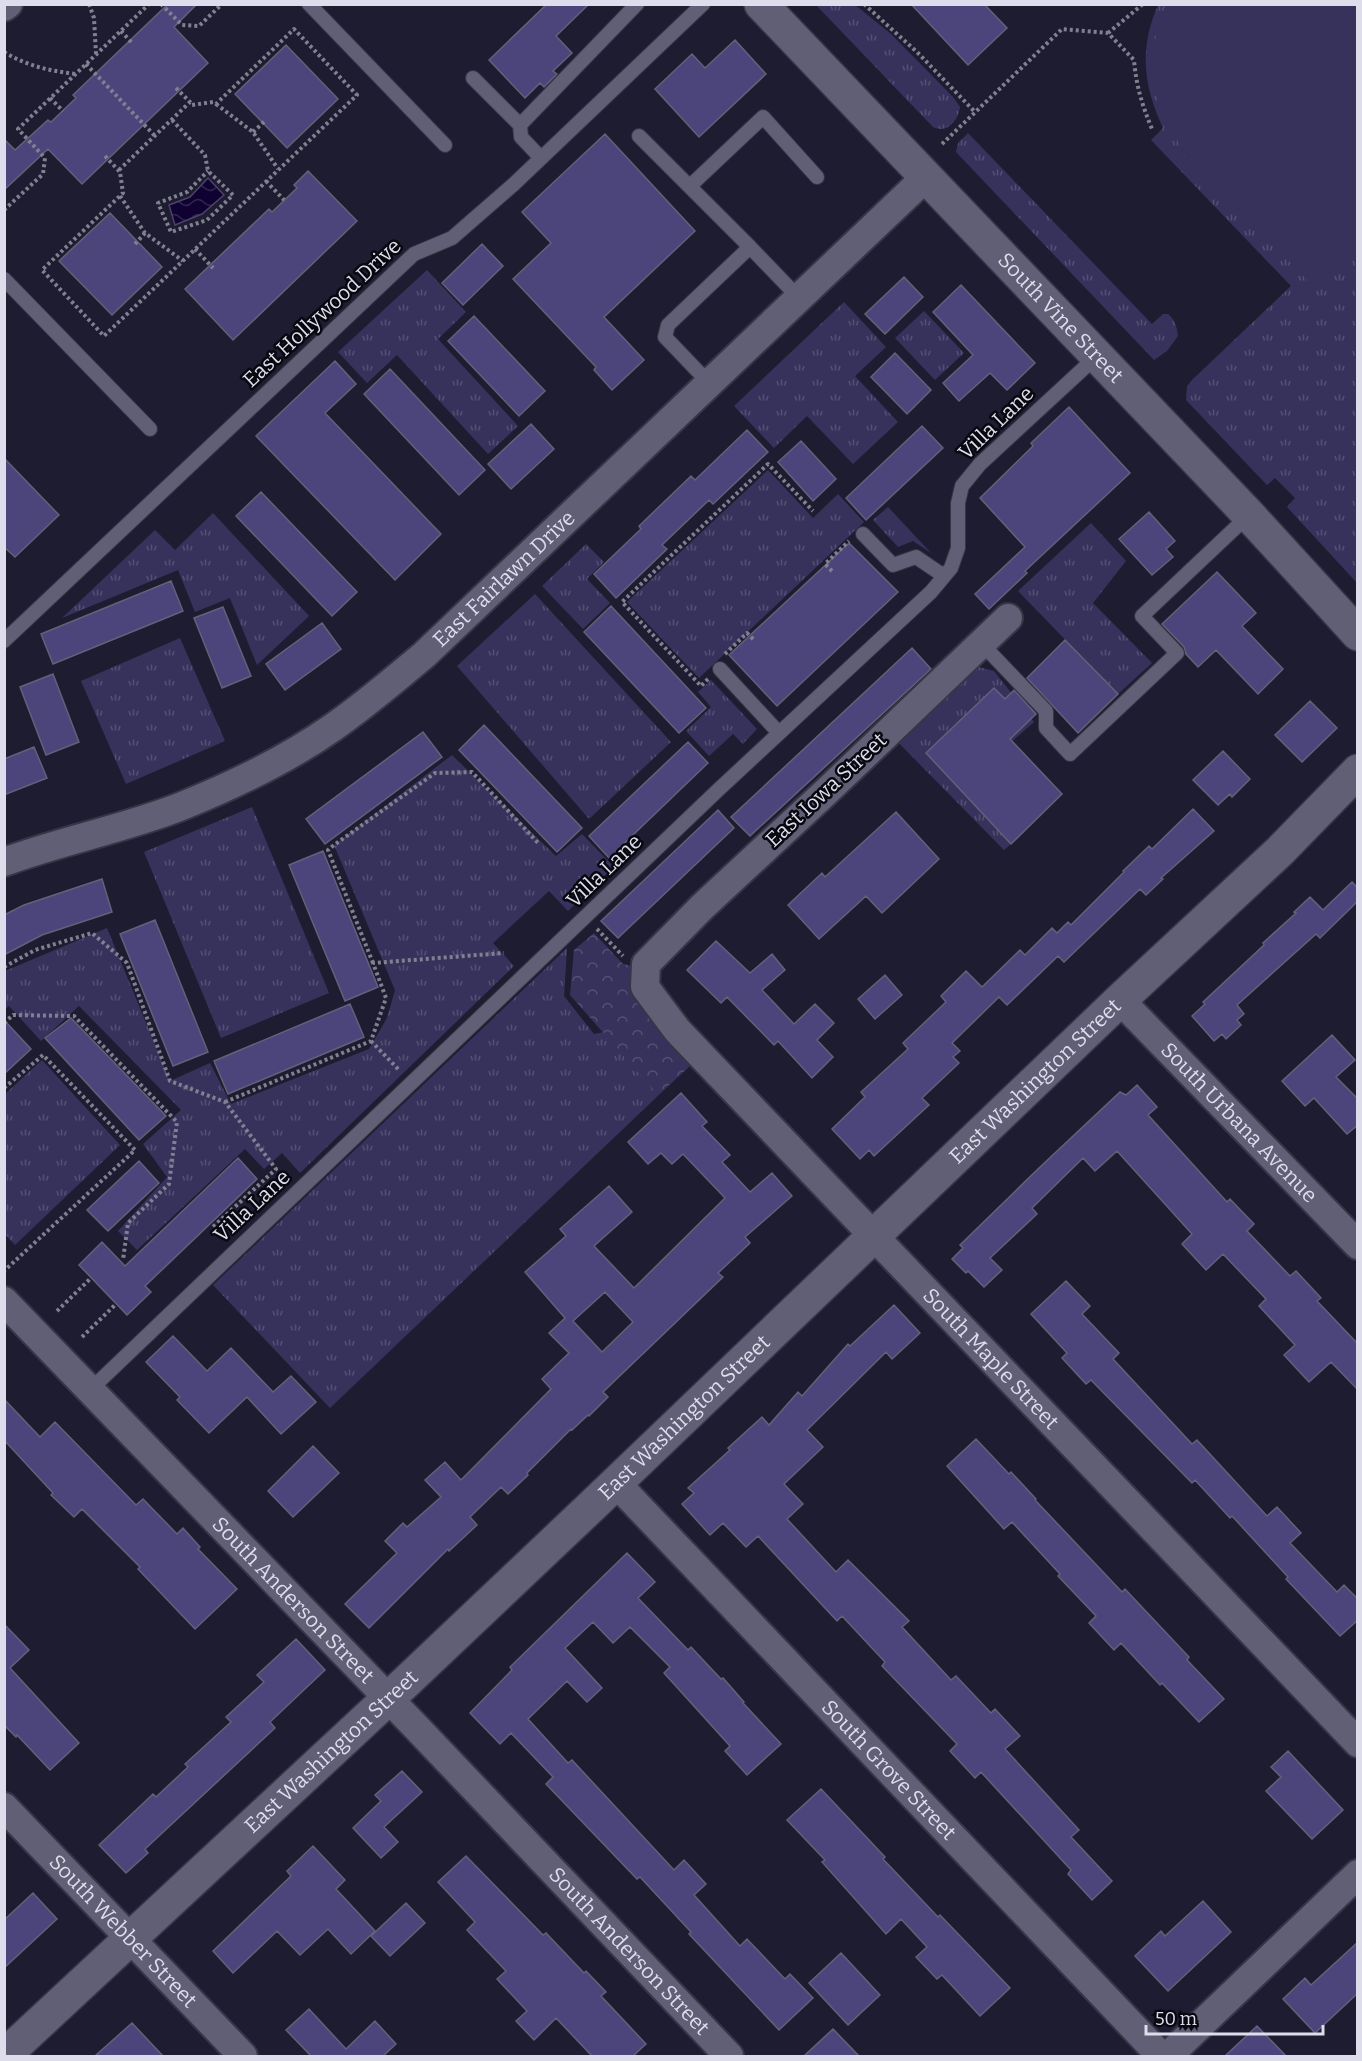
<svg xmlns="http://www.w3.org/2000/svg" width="1362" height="2061" font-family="Bitter,serif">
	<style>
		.grass { fill: url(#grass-tufts) }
		.forest { fill: url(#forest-crowns) }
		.pitch { fill: #37325c }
		.water { fill: url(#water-waves); stroke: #4d4369; stroke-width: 1.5 }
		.building { fill: #4c457c; stroke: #636179; stroke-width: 1.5; fill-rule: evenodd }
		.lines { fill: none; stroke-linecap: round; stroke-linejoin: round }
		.lane-casing { stroke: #373546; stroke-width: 16 }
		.street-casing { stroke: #373546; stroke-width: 32 }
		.secondary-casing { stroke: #373546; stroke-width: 36 }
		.path { stroke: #818091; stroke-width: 4; stroke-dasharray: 3 3; stroke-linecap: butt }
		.lane { stroke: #605f76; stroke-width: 14 }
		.street { stroke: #605f76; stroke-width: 28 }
		.secondary { stroke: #605f76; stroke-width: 33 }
		.labels { text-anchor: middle; stroke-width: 5; stroke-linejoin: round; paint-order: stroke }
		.street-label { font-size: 21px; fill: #deddeb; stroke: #080810 }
	</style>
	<defs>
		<pattern id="grass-tufts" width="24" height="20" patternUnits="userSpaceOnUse" patternTransform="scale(1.5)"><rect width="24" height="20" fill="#37325c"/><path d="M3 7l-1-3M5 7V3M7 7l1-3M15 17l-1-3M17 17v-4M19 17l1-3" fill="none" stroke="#544f74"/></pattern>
		<pattern id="forest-crowns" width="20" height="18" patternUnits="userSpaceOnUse" patternTransform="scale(1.5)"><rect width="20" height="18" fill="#37325c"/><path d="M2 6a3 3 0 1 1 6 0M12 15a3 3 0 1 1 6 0" fill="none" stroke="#544f74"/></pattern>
		<pattern id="water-waves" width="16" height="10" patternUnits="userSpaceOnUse" patternTransform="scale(1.5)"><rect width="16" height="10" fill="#0f0131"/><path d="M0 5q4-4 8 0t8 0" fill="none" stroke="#32264f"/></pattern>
	</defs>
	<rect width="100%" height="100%" fill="#1e1c30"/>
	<path class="grass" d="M 816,5 L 854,5 L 859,8 L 891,34 L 953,97 L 960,107 C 958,121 947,134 933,127 Z
		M 1158,5 L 1329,5 L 1357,155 L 1357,583 L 1287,507 L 1295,498 L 1275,478 L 1267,485 L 1186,400 L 1187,386 L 1192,380 L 1291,286 L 1151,140 L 1163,128 C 1143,85 1139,49 1158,5 Z
		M 968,133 L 1152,324 L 1163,314 L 1168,314 C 1175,320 1177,327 1178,336 L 1167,351 L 1154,360 L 956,152 L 958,143 Z
		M 427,270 L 466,312 L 438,339 L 518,426 L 488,454 L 397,355 L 367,383 L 338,352 Z
		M 844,302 L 886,347 L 855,376 L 898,422 L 853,464 L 807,416 L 774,448 L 734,406 Z
		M 924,311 L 964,353 L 935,380 L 895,338 Z
		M 768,470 L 813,518 L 838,494 L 864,522 L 699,678 L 627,602 Z
		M 888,507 L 931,553 L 913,541 L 898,547 L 873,520 Z
		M 213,513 L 309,616 L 257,665 L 230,598 L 195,612 L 178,570 L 62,618 L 155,530 L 175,550 Z
		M 1091,523 L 1126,561 L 1093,603 L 1152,663 L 1118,694 L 1018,591 Z
		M 586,544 L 604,562 L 587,579 L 610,603 L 583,629 L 542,586 Z
		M 535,594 L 671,742 L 589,819 L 457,666 Z
		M 180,638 L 225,741 L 126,784 L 81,681 Z
		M 960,662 L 994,671 L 1034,722 L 1011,742 L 1032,762 L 980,810 L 1011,844 L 1004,850 L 888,732 Z
		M 711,680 L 757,729 L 743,744 L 733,734 L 709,756 L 686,731 L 711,707 L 698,692 Z
		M 452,755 L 556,856 L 582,834 L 614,867 L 568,911 L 549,891 L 493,943 L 514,966 L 300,1173 L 282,1153 L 264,1169 L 245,1149 L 137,1250 L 118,1231 L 167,1177 L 143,1144 L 181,1110 L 79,1006 L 41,1041 L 9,1006 L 5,1009 L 5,971 L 107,928 L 170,1081 L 210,1063 L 231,1104 L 369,1049 L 387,1018 L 395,990 L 334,845 Z
		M 252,807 L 329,993 L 221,1038 L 144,852 Z
		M 567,948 L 564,996 L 594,1034 L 640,1025 L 684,1071 L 330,1408 L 213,1285 Z
		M 42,1060 L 120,1145 L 15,1245 L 5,1234 L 5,1094 Z"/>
	<path class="forest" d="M 594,933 L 623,964 L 642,968 L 699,1058 L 658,1095 L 570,995 L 574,950 Z"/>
	<path class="pitch" d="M 1169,5 L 1357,5 L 1357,239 L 1310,283 L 1192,160 C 1151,111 1138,62 1169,5 Z"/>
	<path class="water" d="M 208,178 L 224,195 L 202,214 L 175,225 L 169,205 L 190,197 Z"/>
	<path class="building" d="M 168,4 L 197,4 L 174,27 L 208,63 L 82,184 L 48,149 L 4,190 L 4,139 L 15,150 L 48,120 L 51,122 L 76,98 L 73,95 Z
		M 547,4 L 589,4 L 556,36 L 572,53 L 553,71 L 557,74 L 544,87 L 540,83 L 525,98 L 489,60 Z
		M 911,4 L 984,4 L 1007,28 L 968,65 Z
		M 735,40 L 766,74 L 699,137 L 655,89 L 692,54 L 705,68 Z
		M 286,45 L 338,99 L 287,148 L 235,94 Z
		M 605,134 L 695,231 L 604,317 L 644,360 L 612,390 L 594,370 L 596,367 L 513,279 L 551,243 L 522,212 Z
		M 308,171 L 357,221 L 233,340 L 185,289 L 269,209 L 272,212 L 297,188 L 294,185 Z
		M 110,213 L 162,267 L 112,315 L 59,261 Z
		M 482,244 L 503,266 L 463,305 L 442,283 Z
		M 904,277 L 923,297 L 885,334 L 865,314 Z
		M 961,285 L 1035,363 L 1007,390 L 990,373 L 959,401 L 943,383 L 973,355 L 933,312 Z
		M 474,316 L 545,391 L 519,416 L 448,341 Z
		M 895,353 L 931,390 L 907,414 L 871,377 Z
		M 335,361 L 356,384 L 325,413 L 441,534 L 395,580 L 256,436 Z
		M 390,369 L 485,470 L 459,495 L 364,394 Z
		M 1069,407 L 1130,473 L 1025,571 L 1027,573 L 989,609 L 975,594 L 1025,547 L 980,498 L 1033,446 L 1031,443 Z
		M 531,424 L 554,449 L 511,489 L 488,464 Z
		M 922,426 L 943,448 L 866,520 L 846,498 Z
		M 747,430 L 768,452 L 713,504 L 709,500 L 662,545 L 667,549 L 616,598 L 594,574 L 641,529 L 639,526 L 691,476 L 695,480 Z
		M 801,441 L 836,479 L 813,501 L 778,462 Z
		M 4,458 L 59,515 L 15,557 L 4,547 Z
		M 261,492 L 357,592 L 332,616 L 236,516 Z
		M 1149,512 L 1175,541 L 1166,549 L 1173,557 L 1152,575 L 1119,539 Z
		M 849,543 L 898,592 L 777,706 L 729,655 Z
		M 1217,572 L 1256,613 L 1242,626 L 1283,669 L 1258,694 L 1216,650 L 1198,667 L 1186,654 L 1184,647 L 1162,624 Z
		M 171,581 L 183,611 L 53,664 L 41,634 Z
		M 611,606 L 706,708 L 679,733 L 584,632 Z
		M 223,607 L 251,676 L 222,688 L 194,618 Z
		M 322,623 L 341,649 L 285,690 L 266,664 Z
		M 1065,640 L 1118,694 L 1078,733 L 1027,678 Z
		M 912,648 L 931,669 L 750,836 L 731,817 Z
		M 53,674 L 79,742 L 46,755 L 20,687 Z
		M 994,688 L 1005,699 L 1014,690 L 1036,714 L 1010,739 L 1062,794 L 1011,844 L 926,753 Z
		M 1310,701 L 1337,728 L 1302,762 L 1275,735 Z
		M 484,725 L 582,828 L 557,852 L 459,750 Z
		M 423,732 L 442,757 L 325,844 L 306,819 Z
		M 688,742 L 708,763 L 609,858 L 589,836 Z
		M 34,747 L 47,778 L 4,795 L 4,759 Z
		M 1223,751 L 1250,779 L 1232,797 L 1230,794 L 1218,805 L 1193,780 Z
		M 1193,809 L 1214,831 L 1161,878 L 1163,879 L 1146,895 L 1140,889 L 1064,962 L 1058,956 L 1007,1005 L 999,997 L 952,1043 L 960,1051 L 953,1057 L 959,1063 L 922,1098 L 929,1105 L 874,1156 L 869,1150 L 860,1159 L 832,1129 L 865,1097 L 861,1092 L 908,1049 L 903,1043 L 946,1002 L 941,996 L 966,971 L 982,987 L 1020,950 L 1025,955 L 1052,928 L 1057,933 L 1068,922 L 1071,925 L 1124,872 L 1123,871 L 1149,846 L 1152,849 Z
		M 718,810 L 734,828 L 618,938 L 601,921 Z
		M 896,812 L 939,859 L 882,913 L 866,896 L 819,939 L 788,905 L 822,873 L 825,877 Z
		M 323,851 L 378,987 L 345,1001 L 289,865 Z
		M 102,879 L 112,912 L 42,935 L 4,955 L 4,915 L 24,905 Z
		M 1352,882 L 1358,888 L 1358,901 L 1320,938 L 1316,934 L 1237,1005 L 1244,1014 L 1237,1020 L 1241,1025 L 1226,1039 L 1222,1034 L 1214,1041 L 1192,1016 L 1205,1004 L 1203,1002 L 1264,945 L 1263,943 L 1296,913 L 1294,912 L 1310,897 L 1323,910 Z
		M 155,920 L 208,1052 L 173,1066 L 120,934 Z
		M 716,941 L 750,973 L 772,954 L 785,970 L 762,990 L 794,1024 L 815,1004 L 834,1023 L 817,1040 L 833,1057 L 812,1078 L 778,1041 L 774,1045 L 727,997 L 721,1003 L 687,970 Z
		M 885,975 L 902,995 L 875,1019 L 858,999 Z
		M 350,1004 L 364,1037 L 228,1094 L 214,1061 Z
		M 71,1018 L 166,1116 L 139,1140 L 45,1038 Z
		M 4,1020 L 31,1049 L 4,1074 Z
		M 1332,1035 L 1355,1060 L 1336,1077 L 1358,1099 L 1358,1125 L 1347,1134 L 1314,1098 L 1305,1106 L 1282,1081 Z
		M 1137,1085 L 1157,1107 L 1148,1115 L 1227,1202 L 1230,1199 L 1254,1224 L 1247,1231 L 1290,1276 L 1296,1271 L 1321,1298 L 1317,1301 L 1358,1344 L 1358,1390 L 1331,1362 L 1309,1382 L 1284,1355 L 1295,1345 L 1259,1306 L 1266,1299 L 1223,1254 L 1206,1270 L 1182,1244 L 1192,1234 L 1117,1151 L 1095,1171 L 1083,1158 L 1032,1208 L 1037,1214 L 990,1258 L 1002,1270 L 984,1287 L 968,1271 L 966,1273 L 952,1259 L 963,1248 L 960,1245 L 1039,1168 L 1120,1092 L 1126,1095 Z
		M 681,1093 L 707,1122 L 702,1126 L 730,1155 L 722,1162 L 750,1192 L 772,1173 L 792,1196 L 745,1237 L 750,1243 L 718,1273 L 723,1277 L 603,1392 L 608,1397 L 589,1416 L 588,1415 L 572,1430 L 571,1429 L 527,1473 L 528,1475 L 508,1494 L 501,1487 L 470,1517 L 477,1525 L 449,1551 L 448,1549 L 369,1628 L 345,1604 L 397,1553 L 385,1541 L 403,1523 L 407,1527 L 441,1497 L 425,1480 L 445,1462 L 461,1480 L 551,1389 L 542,1379 L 569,1353 L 549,1333 L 565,1318 L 525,1272 L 566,1236 L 560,1229 L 609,1186 L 632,1212 L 594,1246 L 634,1288 L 725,1198 L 683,1154 L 672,1164 L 661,1153 L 648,1164 L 628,1142 ZM 605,1292 L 633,1322 L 602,1352 L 573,1321 Z
		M 238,1158 L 257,1179 L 145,1286 L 151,1292 L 127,1315 L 79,1265 L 102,1242 L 125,1266 Z
		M 139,1161 L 159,1183 L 108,1231 L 87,1210 Z
		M 1066,1281 L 1090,1306 L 1082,1314 L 1119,1353 L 1113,1359 L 1192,1444 L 1197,1440 L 1267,1516 L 1277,1507 L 1301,1533 L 1290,1543 L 1337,1592 L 1344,1585 L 1358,1599 L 1358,1620 L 1340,1636 L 1286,1579 L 1288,1577 L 1232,1516 L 1230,1518 L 1195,1480 L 1192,1483 L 1091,1380 L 1086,1384 L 1062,1358 L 1067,1353 L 1031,1314 Z
		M 894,1305 L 920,1333 L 892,1359 L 886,1352 L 807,1430 L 823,1447 L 784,1484 L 803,1504 L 787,1519 L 836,1572 L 848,1560 L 909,1621 L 902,1627 L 951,1680 L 956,1676 L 991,1713 L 995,1709 L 1020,1736 L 1005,1749 L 1079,1830 L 1071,1837 L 1112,1881 L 1092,1900 L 1068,1874 L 1071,1870 L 981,1772 L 975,1778 L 950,1751 L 957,1744 L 882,1666 L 885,1662 L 842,1616 L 837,1621 L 758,1536 L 746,1547 L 723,1523 L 710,1535 L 682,1504 L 694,1493 L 688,1488 L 730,1450 L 728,1448 L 762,1417 L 769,1425 L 798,1392 L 802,1396 L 848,1344 L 850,1346 Z
		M 173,1336 L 207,1371 L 231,1348 L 273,1392 L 291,1376 L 316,1402 L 281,1434 L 247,1397 L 209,1433 L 177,1400 L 180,1397 L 146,1362 Z
		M 4,1399 L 40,1437 L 55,1422 L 136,1505 L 143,1499 L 177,1534 L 183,1528 L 200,1547 L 198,1549 L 237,1589 L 195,1629 L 138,1569 L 140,1567 L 82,1509 L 74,1517 L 51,1495 L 53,1493 L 4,1440 Z
		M 976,1439 L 1009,1474 L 1011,1472 L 1036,1499 L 1035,1500 L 1122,1592 L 1125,1589 L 1189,1657 L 1187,1660 L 1224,1699 L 1199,1722 L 1162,1683 L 1160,1685 L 1121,1643 L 1114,1650 L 1089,1623 L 1096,1616 L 1058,1576 L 1060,1574 L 1012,1522 L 1004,1529 L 947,1466 Z
		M 313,1446 L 339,1473 L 293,1517 L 268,1491 Z
		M 627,1553 L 655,1582 L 638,1598 L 688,1650 L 691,1647 L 721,1679 L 723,1678 L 744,1702 L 743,1703 L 781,1744 L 747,1775 L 725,1751 L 730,1746 L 664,1673 L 670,1667 L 630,1627 L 613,1643 L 593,1622 L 565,1648 L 602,1688 L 587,1702 L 567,1681 L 528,1719 L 568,1763 L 572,1760 L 674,1870 L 684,1860 L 706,1884 L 694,1895 L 740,1946 L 747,1939 L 785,1979 L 790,1974 L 813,1998 L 779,2030 L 689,1934 L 691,1932 L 640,1877 L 637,1879 L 546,1784 L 553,1777 L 511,1733 L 500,1744 L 470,1713 L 512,1670 L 510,1667 Z
		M 4,1624 L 29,1650 L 10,1668 L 79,1743 L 50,1770 L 17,1735 L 16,1737 L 4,1725 Z
		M 296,1639 L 325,1670 L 270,1722 L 275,1728 L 145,1849 L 148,1853 L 126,1873 L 99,1845 L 153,1794 L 156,1797 L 188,1767 L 185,1764 L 231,1722 L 226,1717 L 264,1682 L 257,1675 Z
		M 1288,1751 L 1343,1810 L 1312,1839 L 1266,1791 L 1281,1777 L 1271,1767 Z
		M 402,1771 L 422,1792 L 384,1827 L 398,1842 L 381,1858 L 353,1828 L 381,1801 L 375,1795 Z
		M 821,1789 L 885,1857 L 883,1859 L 938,1917 L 940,1915 L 1010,1988 L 980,2016 L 942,1975 L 937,1979 L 916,1957 L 927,1947 L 901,1919 L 886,1934 L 822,1862 L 825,1860 L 787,1820 Z
		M 313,1846 L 345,1880 L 336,1889 L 375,1931 L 351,1954 L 328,1929 L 300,1955 L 277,1931 L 233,1973 L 213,1951 L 291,1876 L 287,1871 Z
		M 466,1856 L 543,1935 L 546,1933 L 584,1973 L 586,1971 L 606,1992 L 601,1996 L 646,2044 L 633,2056 L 592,2056 L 556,2018 L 534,2040 L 516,2021 L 527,2011 L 497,1979 L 506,1971 L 467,1930 L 475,1922 L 438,1882 Z
		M 33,1893 L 57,1919 L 4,1968 L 4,1920 Z
		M 1203,1901 L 1231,1932 L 1168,1991 L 1135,1956 L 1161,1931 L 1165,1936 Z
		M 406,1903 L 425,1923 L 390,1956 L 371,1936 Z
		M 1358,1942 L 1358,1993 L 1315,2033 L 1283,1999 L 1305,1978 L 1311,1985 Z
		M 841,1953 L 880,1995 L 848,2025 L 809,1983 Z
		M 309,2009 L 346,2049 L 375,2021 L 396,2044 L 383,2056 L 311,2056 L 286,2030 Z
		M 132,2023 L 163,2056 L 95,2056 Z
		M 1257,2026 L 1286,2056 L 1225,2056 Z
		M 833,2029 L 859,2056 L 804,2056 Z"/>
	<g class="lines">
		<g class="lane-casing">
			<path id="lane" d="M 309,4 L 445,145
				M 473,78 L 520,125
				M 639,136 L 750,247 L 668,325 L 665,337 L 710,384
				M 540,157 L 521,137 L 520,125 L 637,4
				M 690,186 L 763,117 L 817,177
				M 750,247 L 800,299
				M 4,279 L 150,429
				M 863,534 L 893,565 L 916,557 L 944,576
				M 4,641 L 414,254 L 452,238 L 514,184 L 703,4
				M 981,643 L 1046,711 L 1046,728 L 1070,754 L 1177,653 L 1142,616 L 1249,515
				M 720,669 L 779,733
				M 89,1391 L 717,791 L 931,592 L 951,568 L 958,548 L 958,503 L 962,486 L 980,464 L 1097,356"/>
		</g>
		<g class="street-casing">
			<g id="street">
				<path d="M 4,7 L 8,4"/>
				<path id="s1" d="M 1008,618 L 827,791 L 702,907 L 646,964 L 645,987 L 677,1030 L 1358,1743"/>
				<path id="s2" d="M 4,862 C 63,840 124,829 182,806 C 234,785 286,760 332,728 C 364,706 394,680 424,655 L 926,177"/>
				<path id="s3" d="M 1120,1000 L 1358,1245"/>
				<path id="s4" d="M 4,1301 L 416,1727 L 729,2056"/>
				<path id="s5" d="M 616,1483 L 1161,2056"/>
				<path id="s6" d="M 4,1807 L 243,2056"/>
				<path d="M 1168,2056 L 1358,1874"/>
			</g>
		</g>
		<g class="secondary-casing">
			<g id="secondary">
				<path id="s7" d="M 761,4 L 1249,515 L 1358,634"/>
				<path id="s8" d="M 4,2056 L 406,1682 L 596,1502 L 1120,1000 L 1280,851 L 1358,771"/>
			</g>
		</g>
		<path class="path" d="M 89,4 L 94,18 L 96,54
			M 161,4 L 182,25 L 199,26 L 222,4
			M 864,4 L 918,53 L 975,112
			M 121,31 L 133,44
			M 1108,33 L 1143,4
			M 4,52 C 27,66 50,71 76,74
			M 86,64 L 155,136
			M 176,88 L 190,102
			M 50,98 L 63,111
			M 216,104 L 253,132 L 278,169
			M 172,120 L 205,155 L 208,171 L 233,195 L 207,220 L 171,232 L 158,203 L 187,192 L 208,171
			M 253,132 L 266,120
			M 942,144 L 1062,29 L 1108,33 L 1134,60 C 1136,85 1142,105 1152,129
			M 105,156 L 120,172 L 123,193 L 42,270 L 104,336 L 357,95 L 294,29 L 216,104 L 213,102 L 192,105 L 190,102 L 119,170
			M 266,181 L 284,200
			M 120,196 L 145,233 L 183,261
			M 4,210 L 43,174 L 45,158 L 18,129 L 149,4
			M 135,244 L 145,233
			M 195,249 L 213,268
			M 832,571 L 825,564 L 849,541
			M 725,654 L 747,633 L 754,640
			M 708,679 L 701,686 L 622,602 L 768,464 L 813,511
			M 597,929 L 623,956
			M 373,963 L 328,850 L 334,845 L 435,773 L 472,772 L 539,844
			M 4,967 L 35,950 L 92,933 L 127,963 L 170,1081 L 225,1102 L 276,1169 L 213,1227
			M 4,1023 L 13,1015 L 74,1016 L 177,1122 L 169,1184 L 128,1223 L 123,1260
			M 371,1041 L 400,1071
			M 4,1088 L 43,1055 L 135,1150 L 4,1271
			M 225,1102 L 371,1041 L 386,998 L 373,963 L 504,953
			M 57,1311 L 91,1278
			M 82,1337 L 116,1304"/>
		<use href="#lane" class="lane"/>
		<use href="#street" class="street"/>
		<use href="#secondary" class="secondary"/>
	</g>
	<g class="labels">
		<g class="street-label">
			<text transform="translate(322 313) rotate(-43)" y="7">East Hollywood Drive</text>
			<text dy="7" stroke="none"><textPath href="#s7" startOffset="434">South Vine Street</textPath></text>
			<text transform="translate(996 423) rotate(-44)" y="7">Villa Lane</text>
			<text dy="7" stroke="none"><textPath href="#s2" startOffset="584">East Fairlawn Drive</textPath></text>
			<text transform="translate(826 790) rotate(-43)" y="7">East Iowa Street</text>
			<text transform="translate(604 871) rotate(-44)" y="7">Villa Lane</text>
			<text dy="7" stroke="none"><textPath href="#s8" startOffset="1419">East Washington Street</textPath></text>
			<text dy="7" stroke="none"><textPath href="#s3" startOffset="171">South Urbana Avenue</textPath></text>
			<text transform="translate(252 1206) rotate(-43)" y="7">Villa Lane</text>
			<text dy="7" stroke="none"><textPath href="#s1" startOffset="1032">South Maple Street</textPath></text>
			<text dy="7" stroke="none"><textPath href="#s8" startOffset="933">East Washington Street</textPath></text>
			<text dy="7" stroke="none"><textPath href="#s4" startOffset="416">South Anderson Street</textPath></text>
			<text dy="7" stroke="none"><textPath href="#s8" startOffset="447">East Washington Street</textPath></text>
			<text dy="7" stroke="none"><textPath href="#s5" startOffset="396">South Grove Street</textPath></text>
			<text dy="7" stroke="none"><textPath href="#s6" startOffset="172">South Webber Street</textPath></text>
			<text dy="7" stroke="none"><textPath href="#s4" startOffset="902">South Anderson Street</textPath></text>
		</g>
	</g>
	<rect width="1362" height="2061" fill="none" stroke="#deddeb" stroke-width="12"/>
	<path d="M1146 2025v9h177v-9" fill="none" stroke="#deddeb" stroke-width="3"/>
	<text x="1155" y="2025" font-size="18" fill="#deddeb" stroke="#080810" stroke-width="4.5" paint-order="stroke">50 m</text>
</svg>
